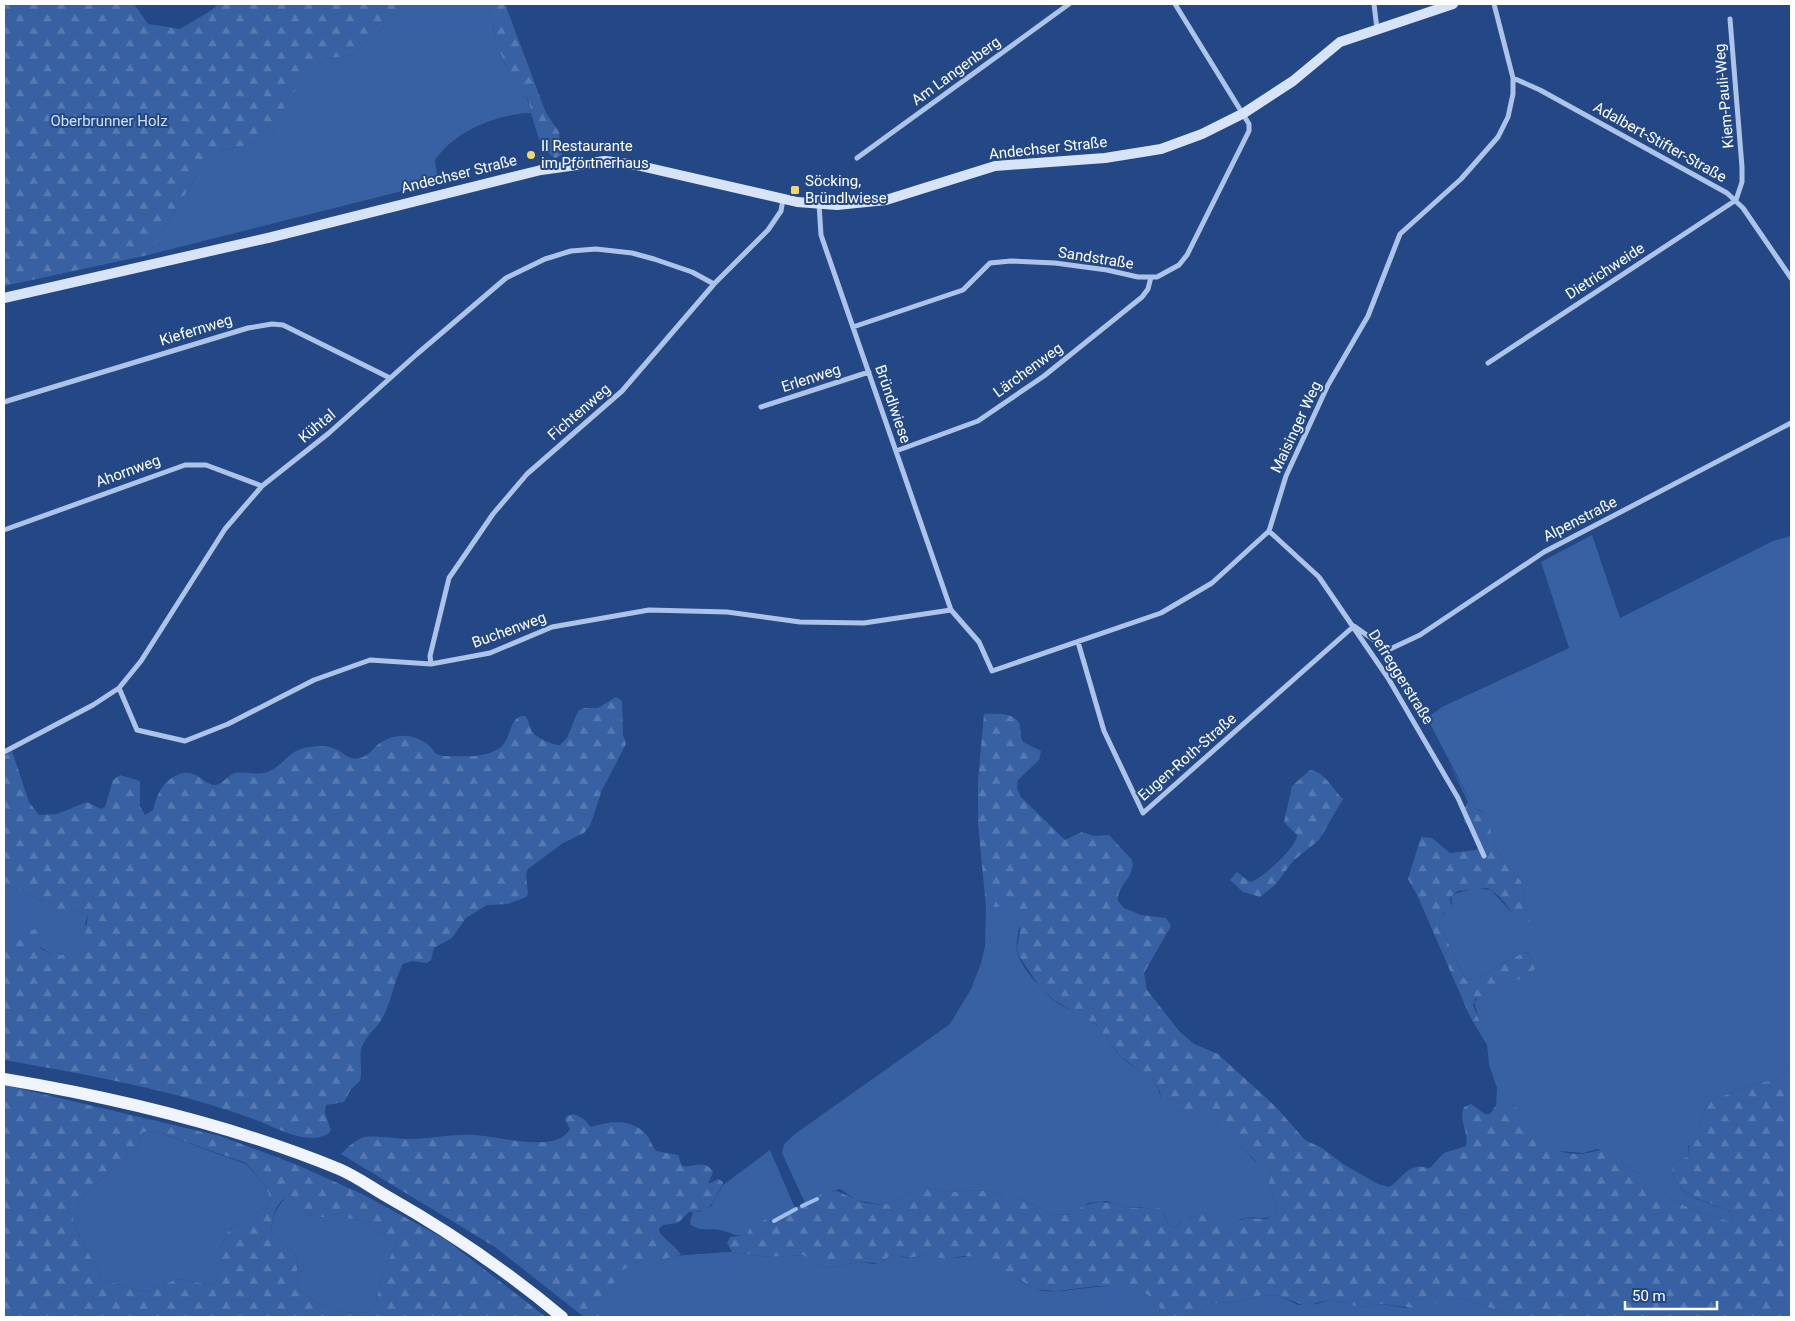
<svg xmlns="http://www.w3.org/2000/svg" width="1795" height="1321" font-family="Roboto,sans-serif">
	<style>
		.green { fill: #3761a2 }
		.forest { fill: url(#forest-firs); fill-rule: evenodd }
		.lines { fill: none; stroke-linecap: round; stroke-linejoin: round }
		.stream { stroke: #a1bee9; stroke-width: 4 }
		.street { stroke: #adc4e8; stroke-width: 5 }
		.secondary { stroke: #d7e3f7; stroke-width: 10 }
		.primary { stroke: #eff4fe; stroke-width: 12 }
		.poi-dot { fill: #f4d570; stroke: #234885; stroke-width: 2 }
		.labels { text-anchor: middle; stroke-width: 4; stroke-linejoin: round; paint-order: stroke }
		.street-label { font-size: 15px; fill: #fff; stroke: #234885 }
		.park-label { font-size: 15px; fill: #d1e0f7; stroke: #234885 }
		.poi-label { font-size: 15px; fill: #fff; stroke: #234885; text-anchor: start }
	</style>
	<defs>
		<pattern id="forest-firs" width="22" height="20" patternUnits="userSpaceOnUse" patternTransform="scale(1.25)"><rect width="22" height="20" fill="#3761a2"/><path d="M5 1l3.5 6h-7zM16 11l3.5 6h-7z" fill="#5579b0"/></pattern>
	</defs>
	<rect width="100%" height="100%" fill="#234885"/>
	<path class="green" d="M 407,4 L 488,4 L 494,33 L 505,64 L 525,91 L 531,113 C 496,114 455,131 435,160 L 438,182 L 148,255 L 197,175 L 218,152 L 256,143 L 273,133 L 288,97 L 325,59 L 354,55 Z
		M 1592,535 L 1620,618 L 1773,541 L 1791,536 L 1791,1062 L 1781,1075 L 1771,1081 L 1761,1082 L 1711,1100 L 1703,1112 L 1700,1131 L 1688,1146 L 1689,1156 L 1675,1162 L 1672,1167 C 1674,1198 1707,1201 1729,1211 L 1733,1216 L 1729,1221 L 1703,1214 L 1667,1197 L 1644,1176 L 1623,1165 L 1617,1155 L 1598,1149 L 1583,1153 L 1560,1151 L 1550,1148 L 1539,1140 L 1513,1104 L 1498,1102 L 1496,1106 L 1497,1088 L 1489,1065 L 1487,1045 L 1473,1022 L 1476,1023 L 1478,1017 L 1474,1002 L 1479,997 L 1531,972 L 1534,963 L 1528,953 L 1524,952 L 1476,979 L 1466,980 L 1439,924 L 1441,917 L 1452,904 L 1451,895 L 1475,888 L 1491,890 L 1517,918 L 1523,930 L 1530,924 L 1521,881 L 1505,863 L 1494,845 L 1490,835 L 1488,818 L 1484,812 L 1474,808 L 1427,718 L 1442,707 L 1569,648 L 1541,562 Z
		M 4,883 L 42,901 L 52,917 L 59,909 L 71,909 L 88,915 L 85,923 L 90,942 L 74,955 L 52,955 L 40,947 L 14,941 L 4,955 Z
		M 994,906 C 1034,914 1014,928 1017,951 C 1020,967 1042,990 1053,1000 C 1064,1009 1079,1012 1090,1020 C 1104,1029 1110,1046 1122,1058 C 1131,1067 1144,1070 1153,1080 C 1157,1085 1160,1091 1160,1097 L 1175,1110 L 1202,1111 L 1211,1114 L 1222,1132 L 1241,1146 L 1255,1161 L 1269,1166 L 1271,1169 L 1269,1184 L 1277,1211 C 1266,1224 1255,1214 1241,1219 C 1238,1221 1235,1223 1231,1223 C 1206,1221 1196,1207 1174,1228 L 1169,1225 L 1163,1212 L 1141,1207 L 1127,1208 L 1107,1201 L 1088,1203 L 1073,1214 L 1052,1215 L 1028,1202 L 995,1192 L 977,1190 L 953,1192 L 926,1188 L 917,1188 L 893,1202 L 882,1205 L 856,1200 L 840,1189 L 815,1197 L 805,1203 L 782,1153 L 784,1144 L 795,1134 L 950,1024 L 971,989 L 981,963 L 985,946 L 986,907 Z
		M 155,1131 L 246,1164 L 266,1186 L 270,1199 L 266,1207 L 229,1230 L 220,1248 L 220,1273 L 212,1285 L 177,1279 L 146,1292 L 103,1280 L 73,1224 L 74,1211 L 87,1191 L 136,1149 L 143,1132 Z
		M 770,1150 L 795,1208 L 778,1217 L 758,1222 L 744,1236 C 734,1236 729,1232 720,1230 C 709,1228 701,1232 691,1225 L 690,1222 L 693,1211 L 699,1212 L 711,1206 L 723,1185 Z
		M 290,1195 L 308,1214 L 315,1217 L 341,1217 L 359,1220 L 397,1243 L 384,1269 L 375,1306 C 372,1308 369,1311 365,1312 C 350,1317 306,1302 299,1288 C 294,1278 301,1264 295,1254 C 290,1246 278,1240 272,1233 C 270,1218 278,1207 286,1196 Z
		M 732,1252 L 770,1257 L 803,1255 L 824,1268 L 859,1262 L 874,1264 L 882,1262 L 893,1254 C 899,1255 905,1259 911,1258 C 918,1258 924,1254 930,1255 C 936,1256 943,1259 949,1258 C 961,1258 974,1254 987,1259 C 1009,1267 1021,1289 1046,1291 C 1083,1293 1126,1273 1158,1301 L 1160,1309 L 1158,1317 L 605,1317 C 605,1307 612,1277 620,1270 C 636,1257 709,1253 732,1252 Z
		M 1262,1295 L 1280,1296 L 1298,1305 L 1317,1304 L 1331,1299 L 1358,1307 L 1382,1304 L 1405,1308 L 1459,1298 L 1518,1317 L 1190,1317 L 1210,1304 L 1242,1301 Z"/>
	<path class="forest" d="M 4,4 L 134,4 L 148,24 L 180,29 L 212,10 L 218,4 L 407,4 L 354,55 L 325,59 L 289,97 L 273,133 L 256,143 L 218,152 L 197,175 L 148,255 L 4,286 Z
		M 488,4 L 505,4 L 546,113 L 559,132 L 562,155 L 555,158 C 535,148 533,110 525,92 C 520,82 510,74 505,63 C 496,45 492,24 488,4 Z
		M 616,697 L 622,701 L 623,735 L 626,744 L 602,790 L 590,826 L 584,833 L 563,843 L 528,869 L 526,874 L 528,894 L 526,897 L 508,904 L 487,905 L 466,918 L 452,938 L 434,948 L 431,960 L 427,963 L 412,961 L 403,964 C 394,980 392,999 384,1015 C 377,1030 366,1033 361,1050 C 359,1061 363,1071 360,1081 L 351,1089 L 344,1102 L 326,1105 L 325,1113 L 331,1130 L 328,1134 C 306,1146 278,1128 256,1120 C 175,1090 89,1075 4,1060 L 4,955 C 14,940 19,931 38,929 L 47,937 L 40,948 L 52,955 L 74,955 L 89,942 L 85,933 L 88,915 L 71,909 L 59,909 L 53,917 L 42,910 L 42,901 L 4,883 L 4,756 L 12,751 L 29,802 L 39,815 L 57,814 L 87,802 L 101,809 L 105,807 L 113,780 L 120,775 L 140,781 L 140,806 L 145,815 L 153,810 C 157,796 161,783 175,776 C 196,765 203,786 216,785 C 224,783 228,775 235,773 C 248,771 260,777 272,770 C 287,761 290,749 310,747 C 317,746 326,745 333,748 C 345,753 349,762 363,757 C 369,755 374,747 380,743 C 400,730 424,735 436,754 L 443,756 C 461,756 486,759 501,747 C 512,738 509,715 525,716 C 529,720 529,725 532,731 C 535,738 553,745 560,745 L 567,738 L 578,711 L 584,708 L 598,708 Z
		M 984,714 C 994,714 1014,712 1019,723 C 1022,729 1019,736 1023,742 L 1041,751 L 1039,760 L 1018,780 L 1017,789 L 1021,797 L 1065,840 L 1082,832 L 1094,836 L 1109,835 L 1132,860 C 1136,877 1116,886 1118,901 L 1124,908 L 1141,915 L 1166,918 L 1171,926 L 1144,973 L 1147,990 L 1179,1031 L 1194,1044 L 1218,1054 L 1276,1107 L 1305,1140 L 1322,1148 L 1343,1164 L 1378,1184 L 1389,1187 C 1400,1181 1404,1169 1417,1167 C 1421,1166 1426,1168 1430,1168 L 1444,1153 L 1466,1146 C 1469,1131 1458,1121 1464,1107 L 1471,1104 L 1485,1114 L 1490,1114 L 1498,1102 L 1507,1100 C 1518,1107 1524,1119 1532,1130 C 1543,1148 1567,1157 1587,1153 C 1595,1152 1602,1148 1610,1148 L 1614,1150 L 1623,1165 L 1644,1176 L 1667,1197 L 1703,1214 L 1729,1221 L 1733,1216 L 1729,1211 C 1707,1200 1674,1198 1672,1167 L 1675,1162 L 1689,1156 L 1689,1140 L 1700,1131 L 1703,1112 L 1711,1100 L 1761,1082 L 1771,1081 L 1781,1075 L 1791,1062 L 1791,1317 L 1518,1317 L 1459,1298 L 1414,1308 L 1382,1304 L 1358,1307 L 1331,1299 L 1305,1306 L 1280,1296 L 1262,1295 L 1242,1301 L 1210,1304 L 1190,1317 L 1158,1317 L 1160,1309 L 1158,1301 L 1143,1292 L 1126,1287 L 1098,1286 L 1056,1291 L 1034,1289 L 985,1258 L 963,1256 L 946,1259 L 926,1255 L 909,1258 L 893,1254 L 880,1263 L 859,1262 L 824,1268 L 803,1255 L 770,1257 L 732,1252 L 727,1243 L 730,1237 L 746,1235 L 750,1228 L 758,1222 L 784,1214 L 825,1192 L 837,1191 L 865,1203 L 882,1205 L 893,1202 L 917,1188 L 926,1188 L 953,1192 L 977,1190 L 995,1192 L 1028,1202 L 1052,1215 L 1073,1214 L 1084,1205 L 1100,1202 L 1113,1203 L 1127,1208 L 1156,1207 L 1161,1209 L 1169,1225 L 1174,1228 L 1185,1219 L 1202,1215 L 1232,1223 L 1246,1218 L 1267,1219 L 1277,1211 L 1269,1184 L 1271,1169 L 1269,1166 L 1259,1164 L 1241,1146 L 1222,1132 L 1211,1114 L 1170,1109 L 1161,1101 L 1160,1091 L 1153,1080 L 1121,1057 L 1096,1024 L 1055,1001 L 1041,989 L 1019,956 L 1017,948 L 1020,930 L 1017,917 L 1000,907 L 986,907 L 978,824 L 978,781 Z
		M 1450,765 L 1474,808 L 1487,814 L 1494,845 L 1505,863 L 1521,881 L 1532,931 L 1524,932 C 1517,918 1501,894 1487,888 L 1458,891 L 1450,897 L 1451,907 L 1442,915 L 1439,924 L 1466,980 L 1476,979 L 1524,952 C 1531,954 1534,962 1535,969 L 1524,977 L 1475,999 L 1473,1005 L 1479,1020 L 1478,1023 L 1473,1022 L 1468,1012 L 1418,897 L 1408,879 L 1421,837 L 1432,838 L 1450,853 L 1476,850 L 1481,845 L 1476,832 L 1464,822 L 1463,811 L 1468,802 Z
		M 1310,770 C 1324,771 1333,790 1343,799 L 1319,840 L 1293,861 L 1276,884 L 1260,897 L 1243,892 L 1230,880 L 1237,872 L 1250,882 C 1261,880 1298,846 1297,835 L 1284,822 L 1292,786 Z
		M 4,1085 L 220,1136 L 295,1164 L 362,1194 L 445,1239 L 546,1317 L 4,1317 ZM 155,1131 L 246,1163 L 266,1186 L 270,1199 L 266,1207 L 229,1230 L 220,1248 L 220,1273 L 212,1285 L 177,1279 L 146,1292 L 103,1280 L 73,1224 L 74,1211 L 87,1191 L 136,1149 L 143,1132 ZM 290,1195 L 308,1214 L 315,1217 L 341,1217 L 359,1220 L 397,1243 L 384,1269 L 375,1306 C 372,1308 369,1311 365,1312 C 350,1317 306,1302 299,1288 C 294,1278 301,1264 295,1254 C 290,1246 278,1240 272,1233 C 270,1221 277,1199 290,1195 Z
		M 574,1114 L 584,1119 L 591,1127 C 609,1121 631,1118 646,1134 C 650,1139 652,1146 656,1151 L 678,1155 L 682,1166 C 693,1168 705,1158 713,1172 L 708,1184 L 718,1179 L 723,1182 C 723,1186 720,1188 718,1193 C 711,1208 706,1211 689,1212 L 678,1223 L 663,1225 L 659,1229 C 659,1237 675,1244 681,1255 L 635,1265 L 619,1271 L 610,1291 L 605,1317 L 584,1317 L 495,1247 L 341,1154 C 345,1149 358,1138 365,1137 C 372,1135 401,1139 411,1139 C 431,1139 451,1134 472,1135 C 496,1135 556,1155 570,1129 L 565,1119 L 567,1116 Z"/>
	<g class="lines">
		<path class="stream" d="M 802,1206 L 817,1199
			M 774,1221 L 796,1209"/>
		<path class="street" d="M 1374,4 L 1377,29
			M 1513,78 L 1540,90 L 1727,193 L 1743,208 L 1791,278
			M 857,158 L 1069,4
			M 819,204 L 821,235 L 951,610 L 979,642 L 992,671 L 1161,613 L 1212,583 L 1269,531 L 1286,476 L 1328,385 L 1368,316 L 1400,234 L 1461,179 L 1498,137 L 1508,117 L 1513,94 L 1513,78 L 1494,4
			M 853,327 L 963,290 L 990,263 L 1011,261 L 1055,263 L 1107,270 L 1138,277 L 1157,277 L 1179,265 L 1187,255 L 1249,131 L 1249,124 L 1175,4
			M 1488,363 L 1736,200 L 1742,182 L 1742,167 L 1730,19
			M 4,402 L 248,328 L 272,324 L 283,325 L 390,378
			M 761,407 L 869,372
			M 896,451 L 978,421 L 1044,376 L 1142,297 L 1148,289 L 1151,277
			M 4,530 L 185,465 L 206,465 L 262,486
			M 1269,531 L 1319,577 L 1388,678 L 1458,798 L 1484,856
			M 1078,642 L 1104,731 L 1143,813 L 1354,626 L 1388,650 L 1420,635 L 1544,552 L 1791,423
			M 431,664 L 430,656 L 449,578 L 493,514 L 527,474 L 622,391 L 714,284 L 768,230 L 781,211 L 783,199
			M 119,688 L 137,730 L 185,741 L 228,724 L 314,680 L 370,660 L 431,664 L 490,653 L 552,627 L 649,610 L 727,612 L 800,622 L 864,623 L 951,610
			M 4,752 L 93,705 L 119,688 L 141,661 L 225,529 L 262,486 L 329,433 L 417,354 L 506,278 L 545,259 L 571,251 L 596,249 L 632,253 L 654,259 L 692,272 L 714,284"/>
		<path class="secondary" d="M 4,298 L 272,237 L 541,170 L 605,161 L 636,165 L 797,202 L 837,205 L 886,200 L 995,166 L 1105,158 L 1161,149 L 1202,134 L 1244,113 L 1293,81 L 1340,42 L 1453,4"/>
		<path class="primary" d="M 4,1079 C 117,1098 232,1125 339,1169 C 356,1176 372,1188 388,1197 C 450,1232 508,1272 562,1317"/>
	</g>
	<g class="poi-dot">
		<circle cx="531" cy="155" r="5"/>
		<rect x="790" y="185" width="10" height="10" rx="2.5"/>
	</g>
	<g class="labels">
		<g class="street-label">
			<text transform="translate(956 71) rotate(-36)" y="5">Am Langenberg</text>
			<text transform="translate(1724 96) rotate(-95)" y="5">Kiem-Pauli-Weg</text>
			<text transform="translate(1660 142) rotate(29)" y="5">Adalbert-Stifter-Straße</text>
			<text transform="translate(1048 148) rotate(-6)" y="5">Andechser Straße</text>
			<text transform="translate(459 174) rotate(-14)" y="5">Andechser Straße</text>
			<text transform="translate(1096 258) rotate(9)" y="5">Sandstraße</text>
			<text transform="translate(1605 271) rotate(-33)" y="5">Dietrichweide</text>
			<text transform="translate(196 330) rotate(-17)" y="5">Kiefernweg</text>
			<text transform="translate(1028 370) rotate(-36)" y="5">Lärchenweg</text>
			<text transform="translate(811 378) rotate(-18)" y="5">Erlenweg</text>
			<text transform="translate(893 404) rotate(71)" y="5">Bründlwiese</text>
			<text transform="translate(579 412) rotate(-41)" y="5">Fichtenweg</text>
			<text transform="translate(317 426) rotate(-40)" y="5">Kühtal</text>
			<text transform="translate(1296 427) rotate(-65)" y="5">Maisinger Weg</text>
			<text transform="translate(128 471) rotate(-20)" y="5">Ahornweg</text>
			<text transform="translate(1580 519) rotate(-27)" y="5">Alpenstraße</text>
			<text transform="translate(509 630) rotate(-20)" y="5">Buchenweg</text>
			<text transform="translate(1401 677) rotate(58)" y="5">Defreggerstraße</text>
			<text transform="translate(1187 757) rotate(-41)" y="5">Eugen-Roth-Straße</text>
		</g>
		<g class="park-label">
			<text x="109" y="126">Oberbrunner Holz</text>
		</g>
		<g class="poi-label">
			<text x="541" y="151">Il Restaurante<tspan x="541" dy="17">im Pförtnerhaus</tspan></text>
			<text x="805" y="186">Söcking,<tspan x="805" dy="17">Bründlwiese</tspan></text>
		</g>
	</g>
	<rect width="1795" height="1321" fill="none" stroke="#ffffff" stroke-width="10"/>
	<path d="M1625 1301v8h92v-8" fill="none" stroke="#ffffff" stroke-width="2.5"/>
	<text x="1632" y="1301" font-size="15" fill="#ffffff" stroke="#234885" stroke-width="4" paint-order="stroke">50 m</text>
</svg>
